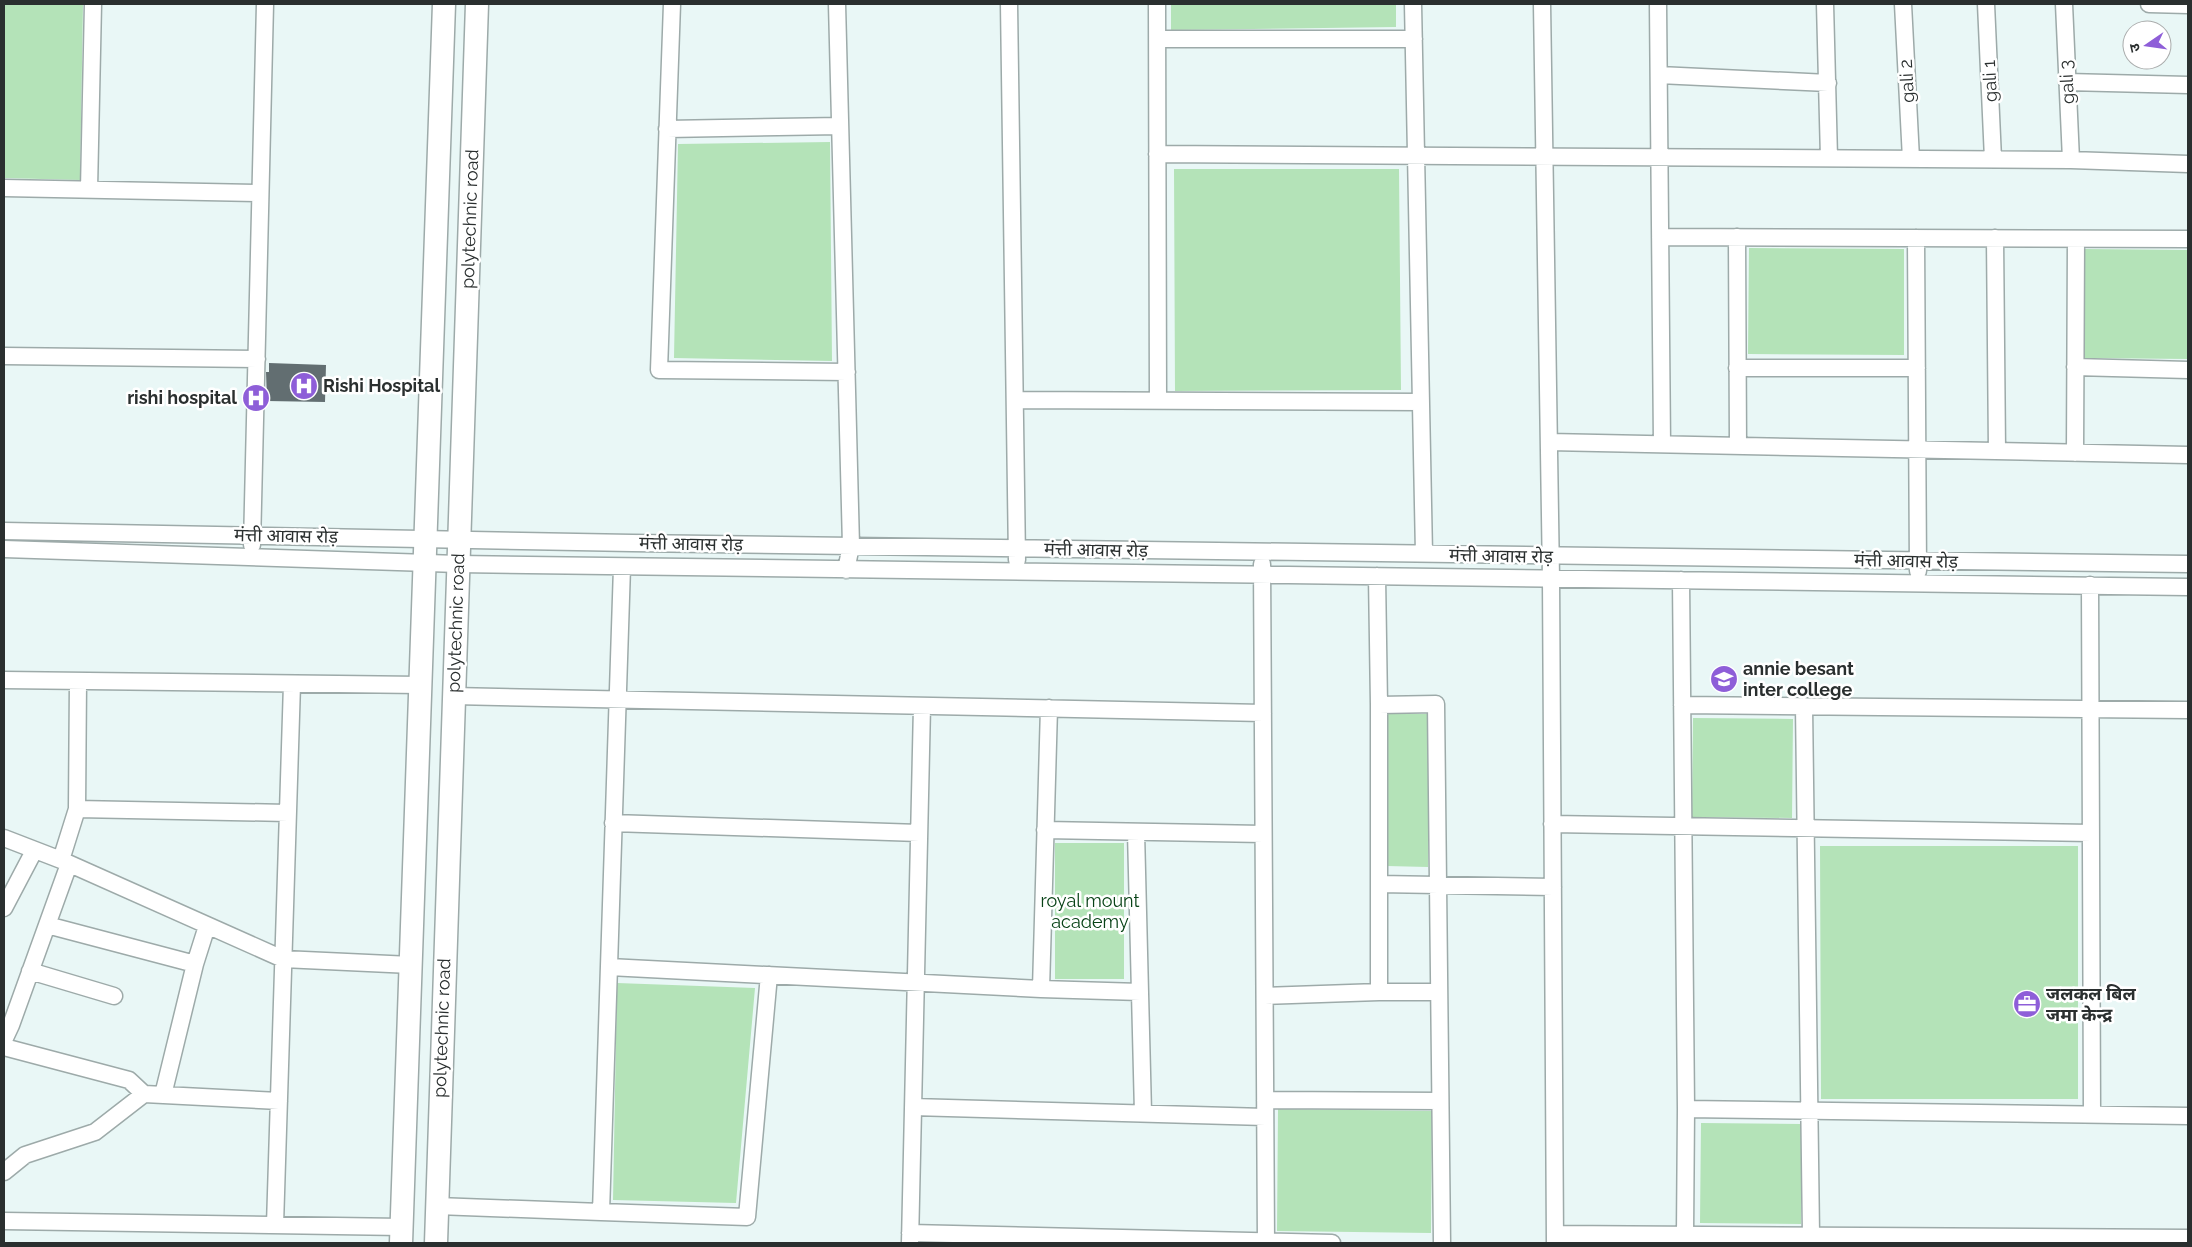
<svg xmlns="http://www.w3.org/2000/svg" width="2192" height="1247" font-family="Raleway,'Noto Sans Devanagari',sans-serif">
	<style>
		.green { fill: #b4e3b8 }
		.building { fill: #626e71 }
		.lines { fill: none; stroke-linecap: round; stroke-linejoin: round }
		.street-casing { stroke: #9daaa9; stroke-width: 19 }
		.secondary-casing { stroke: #9daaa9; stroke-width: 25 }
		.street { stroke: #fff; stroke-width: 16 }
		.secondary { stroke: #fff; stroke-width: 22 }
		.labels { text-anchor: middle; stroke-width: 5; stroke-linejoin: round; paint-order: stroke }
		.street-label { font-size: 18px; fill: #2a2f2f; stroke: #fff }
		.poi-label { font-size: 18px; font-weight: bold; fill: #2a2f2f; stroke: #fff; text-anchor: start }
		.park-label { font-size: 18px; fill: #074216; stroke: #fff }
	</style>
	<rect width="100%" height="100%" fill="#e9f7f6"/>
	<path class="green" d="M 4,4 L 83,4 L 80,180 L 4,178 Z
		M 1171,4 L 1396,4 L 1396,27 L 1171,30 Z
		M 830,142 L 832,361 L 674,358 L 678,144 Z
		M 1174,169 L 1399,169 L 1401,390 L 1175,391 Z
		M 1749,248 L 1904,249 L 1904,355 L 1748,354 Z
		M 2085,249 L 2188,250 L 2188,359 L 2084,358 Z
		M 1388,714 L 1429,714 L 1428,867 L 1387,866 Z
		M 1693,718 L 1793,719 L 1792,818 L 1692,817 Z
		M 1055,843 L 1124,843 L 1124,979 L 1055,979 Z
		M 1820,846 L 2078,846 L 2078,1099 L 1821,1099 Z
		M 617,983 L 755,988 L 736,1203 L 613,1200 Z
		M 1278,1109 L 1432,1111 L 1431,1233 L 1277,1231 Z
		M 1701,1123 L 1801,1124 L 1801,1224 L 1700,1223 Z"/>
	<path class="building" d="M 269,363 L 326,365 L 325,402 L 267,401 L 266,372 L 269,372 Z"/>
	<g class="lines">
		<g class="street-casing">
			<path id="street" d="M 672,4 L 659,370 L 847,372
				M 837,4 L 851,546 L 846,570
				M 1009,4 L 1017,560
				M 1157,4 L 1158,400
				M 1413,4 L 1424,554
				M 1542,4 L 1551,579 L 1555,1243
				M 1658,4 L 1662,444
				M 1825,4 L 1829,158
				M 1903,4 L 1911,159
				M 1986,4 L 1993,159
				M 2064,4 L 2071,160
				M 2149,4 L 2188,5
				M 1157,39 L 1414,39
				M 1659,75 L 1828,83
				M 2067,82 L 2188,85
				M 667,129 L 840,126
				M 1157,154 L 2071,160 L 2188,164
				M 4,188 L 260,193
				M 89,189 L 93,4
				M 1660,237 L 2188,239
				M 1737,237 L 1738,446
				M 1916,238 L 1918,571
				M 1995,238 L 1997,451
				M 4,356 L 257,359
				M 2075,367 L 2188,370
				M 1737,368 L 1917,368
				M 1015,400 L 1421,402
				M 1549,442 L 2188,455
				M 2075,453 L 2076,239
				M 4,531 L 632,543 L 2188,564
				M 252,545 L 265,4
				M 4,549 L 458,564 L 2188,587
				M 1262,564 L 1266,1243
				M 1377,576 L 1379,705
				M 1681,580 L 1686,1109 L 1685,1234
				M 2090,585 L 2092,1115
				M 4,680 L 421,685
				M 453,696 L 1263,713
				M 1682,705 L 2188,710
				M 1804,706 L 1811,1235
				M 77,809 L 288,813
				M 613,823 L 919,833
				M 1552,824 L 2091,833
				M 1045,830 L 1263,834
				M 1136,832 L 1143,1113
				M 4,838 L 61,860 L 283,959 L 411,965
				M 61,860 L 77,809 L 78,681
				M 1379,884 L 1553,887
				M 4,908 L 34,851
				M 47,925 L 195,964
				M 609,967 L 1041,989 L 1140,992
				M 30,971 L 114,996
				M 1041,989 L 1049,708
				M 1439,992 L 1379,992 L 1379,705 L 1436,704 L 1442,1243
				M 1265,996 L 1379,992
				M 4,1040 L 11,1025 L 69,864
				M 4,1047 L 129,1080 L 144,1094 L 279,1101
				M 163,1095 L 195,964 L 207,926
				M 1265,1100 L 1440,1101
				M 913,1107 L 1265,1117
				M 1686,1109 L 2188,1116
				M 4,1172 L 25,1155 L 95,1132 L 144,1094
				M 437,1206 L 601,1212 L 622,567
				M 601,1212 L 747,1217 L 769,975
				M 4,1221 L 402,1227
				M 275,1225 L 292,684
				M 910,1233 L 1332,1243
				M 1555,1234 L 2188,1238
				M 910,1243 L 922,706"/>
		</g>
		<g class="secondary-casing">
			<path id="secondary" d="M 401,1243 L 444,4
				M 436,1243 L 477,4"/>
		</g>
		<use href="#street" class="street"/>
		<use href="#secondary" class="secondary"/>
	</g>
	<defs>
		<g id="hospital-disc" transform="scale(1.4375)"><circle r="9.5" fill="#8e5ed8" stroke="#fff"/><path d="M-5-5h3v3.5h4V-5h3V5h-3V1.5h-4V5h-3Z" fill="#fff"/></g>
		<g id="school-disc" transform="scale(1.4375)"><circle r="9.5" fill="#8e5ed8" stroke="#fff"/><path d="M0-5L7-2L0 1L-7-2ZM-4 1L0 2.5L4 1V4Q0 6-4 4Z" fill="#fff"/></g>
		<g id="office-disc" transform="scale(1.4375)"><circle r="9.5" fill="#8e5ed8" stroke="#fff"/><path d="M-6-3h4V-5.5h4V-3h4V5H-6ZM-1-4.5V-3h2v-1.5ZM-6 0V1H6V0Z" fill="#fff"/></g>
	</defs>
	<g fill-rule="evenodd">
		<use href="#hospital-disc" x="304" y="386"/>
		<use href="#hospital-disc" x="256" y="398"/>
		<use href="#school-disc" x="1724" y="679"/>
		<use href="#office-disc" x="2027" y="1004"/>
	</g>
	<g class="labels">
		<g class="street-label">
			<text transform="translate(1907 81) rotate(-93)" y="6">gali 2</text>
			<text transform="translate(1990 81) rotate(-93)" y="6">gali 1</text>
			<text transform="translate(2067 82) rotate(-93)" y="6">gali 3</text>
			<text transform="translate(470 219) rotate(-88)" y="6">polytechnic road</text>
			<text transform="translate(286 536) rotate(1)" y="6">मंत्ती आवास रोड़</text>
			<text transform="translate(691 544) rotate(1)" y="6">मंत्ती आवास रोड़</text>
			<text transform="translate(1096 550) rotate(1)" y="6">मंत्ती आवास रोड़</text>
			<text transform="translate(1501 556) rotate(1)" y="6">मंत्ती आवास रोड़</text>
			<text transform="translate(1906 561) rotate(1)" y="6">मंत्ती आवास रोड़</text>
			<text transform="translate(456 623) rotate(-88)" y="6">polytechnic road</text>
			<text transform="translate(442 1028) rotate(-88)" y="6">polytechnic road</text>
		</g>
		<g class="poi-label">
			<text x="323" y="392">Rishi Hospital</text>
			<text x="237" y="404" text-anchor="end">rishi hospital</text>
			<text x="1743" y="675">annie besant<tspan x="1743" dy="21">inter college</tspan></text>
			<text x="2046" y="1000">जलकल बिल<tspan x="2046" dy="21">जमा केन्द्र</tspan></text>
		</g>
		<g class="park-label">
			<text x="1090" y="907">royal mount<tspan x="1090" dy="21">academy</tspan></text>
		</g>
	</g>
	<rect width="2192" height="1247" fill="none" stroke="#2a2f2f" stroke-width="10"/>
	<g transform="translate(2147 45) rotate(257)"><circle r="24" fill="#ffffff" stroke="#aaacac"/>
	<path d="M0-4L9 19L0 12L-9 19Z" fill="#8e5ed8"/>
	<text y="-8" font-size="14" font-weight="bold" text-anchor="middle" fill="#2a2f2f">उ</text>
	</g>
</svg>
